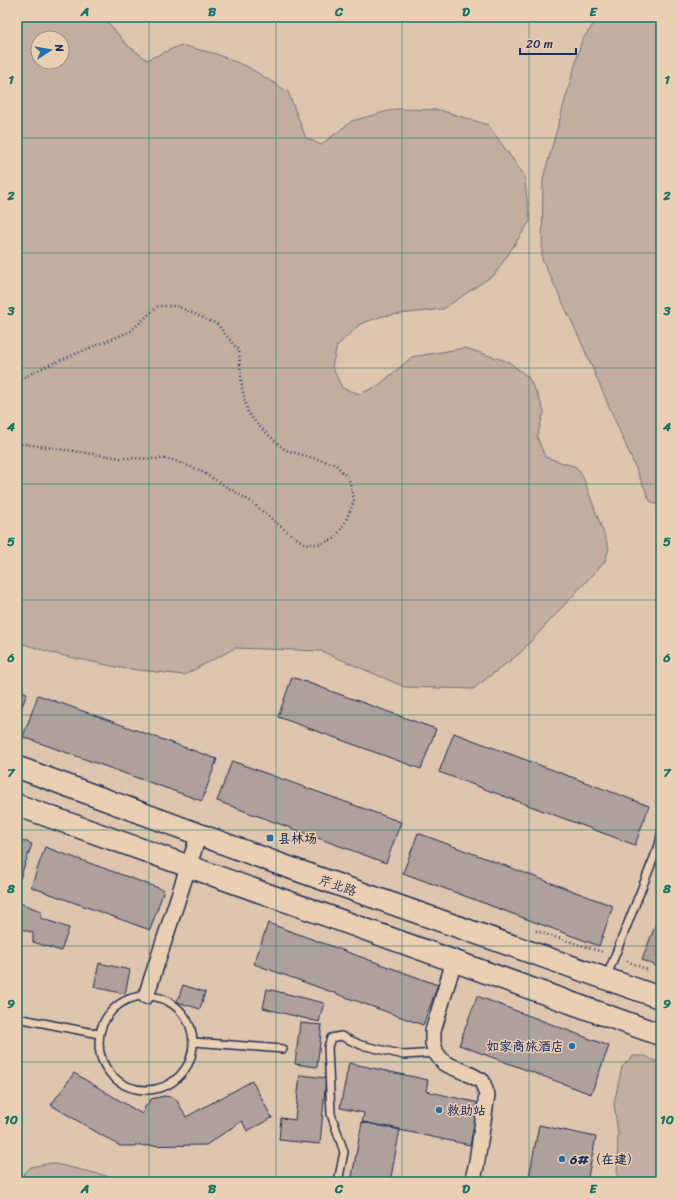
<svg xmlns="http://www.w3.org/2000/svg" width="678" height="1199" font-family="Sriracha,'LXGW WenKai TC',sans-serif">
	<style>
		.green { fill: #c2afa2; stroke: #6e6f80; fill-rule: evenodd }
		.building { fill: #aea09a; stroke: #1b2f5e }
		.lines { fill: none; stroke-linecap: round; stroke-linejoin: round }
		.service-casing { stroke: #1b2f5e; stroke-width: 10 }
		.minor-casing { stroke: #1b2f5e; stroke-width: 18 }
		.secondary-casing { stroke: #1b2f5e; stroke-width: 24 }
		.path { stroke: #1b2f5e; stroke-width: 2.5; stroke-dasharray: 1 3; stroke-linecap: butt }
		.service { stroke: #ebcfb2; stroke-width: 7 }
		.minor { stroke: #ebcfb2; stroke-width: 15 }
		.secondary { stroke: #ebcfb2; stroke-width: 21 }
		.grid { fill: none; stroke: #0f766e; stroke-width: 1; stroke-opacity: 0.55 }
		.poi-dot { fill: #1f6fb2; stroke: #ebcfb2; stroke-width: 1.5 }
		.labels { text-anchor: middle; stroke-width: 3; stroke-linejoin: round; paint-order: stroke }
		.poi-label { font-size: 13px; font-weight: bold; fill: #1b2f5e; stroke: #ebcfb2; text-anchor: start }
		.street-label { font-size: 13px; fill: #1b2f5e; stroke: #ebcfb2 }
		.neatline { fill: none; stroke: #0f766e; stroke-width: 1.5 }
		.grid-label { font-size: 13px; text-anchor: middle; font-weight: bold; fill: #0f766e }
	</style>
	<rect width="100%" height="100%" fill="#dec5ad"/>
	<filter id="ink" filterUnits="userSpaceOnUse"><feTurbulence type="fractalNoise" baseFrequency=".025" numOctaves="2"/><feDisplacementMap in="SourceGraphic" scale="8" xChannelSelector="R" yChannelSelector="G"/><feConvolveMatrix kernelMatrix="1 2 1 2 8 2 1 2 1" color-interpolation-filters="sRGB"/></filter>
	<g filter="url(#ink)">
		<path class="green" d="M 17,17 L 99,17 L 106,20 L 126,44 L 147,60 L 181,45 L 216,54 L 248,67 L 288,92 L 306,138 L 321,145 L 352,121 L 396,109 L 440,110 L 488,125 L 524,175 L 530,221 L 495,274 L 443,309 L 383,316 L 360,324 L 337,346 L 332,366 L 342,388 L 360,394 L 379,385 L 412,357 L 465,348 L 509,362 L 528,377 L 538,396 L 544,412 L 537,437 L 545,457 L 576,467 L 583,477 L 609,548 L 605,561 L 520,653 L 473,689 L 405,687 L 321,651 L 235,648 L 184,675 L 121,668 L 56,654 L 17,642 ZM 38,38 L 62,38 L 62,62 L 38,62 Z
			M 599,17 L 661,17 L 661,507 L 650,501 L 579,337 L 542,259 L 543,179 L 582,40 Z
			M 633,1056 L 645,1056 L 661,1064 L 661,1182 L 620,1182 L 617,1177 L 618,1133 L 614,1103 L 622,1067 Z
			M 51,1163 L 116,1178 L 122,1182 L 23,1182 L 23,1175 L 31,1167 Z"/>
		<path class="building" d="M 292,677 L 436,729 L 421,769 L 278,717 Z
			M 17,689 L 27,693 L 17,720 Z
			M 38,695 L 217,759 L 202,801 L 23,737 Z
			M 454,733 L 649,806 L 635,845 L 439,772 Z
			M 232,761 L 401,822 L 386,863 L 217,801 Z
			M 418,833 L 613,906 L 599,946 L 403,873 Z
			M 17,838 L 32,844 L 18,884 L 17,883 Z
			M 45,847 L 164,890 L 150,930 L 31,887 Z
			M 17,902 L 41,911 L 41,918 L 69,928 L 61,951 L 33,942 L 33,933 L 17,927 Z
			M 268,923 L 438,985 L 423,1025 L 254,964 Z
			M 655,926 L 661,929 L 661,968 L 642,960 Z
			M 99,963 L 130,970 L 125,994 L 94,987 Z
			M 183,985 L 205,992 L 200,1009 L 177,1002 Z
			M 267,989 L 324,1003 L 319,1022 L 263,1008 Z
			M 477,996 L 609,1046 L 591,1094 L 459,1045 Z
			M 300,1023 L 322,1025 L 317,1067 L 295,1064 Z
			M 349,1063 L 428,1080 L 426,1091 L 479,1103 L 470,1145 L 362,1122 L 364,1113 L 340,1108 Z
			M 74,1073 L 142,1114 L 145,1107 L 151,1099 L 164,1096 L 172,1097 L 176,1099 L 186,1117 L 252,1081 L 272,1118 L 247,1131 L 242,1121 L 206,1145 L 120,1146 L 51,1105 Z
			M 300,1075 L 326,1078 L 320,1144 L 279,1140 L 281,1118 L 295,1120 Z
			M 362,1122 L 400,1129 L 390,1182 L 351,1182 Z
			M 539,1125 L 596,1137 L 587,1182 L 528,1182 Z"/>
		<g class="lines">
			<g class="service-casing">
				<path id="service" d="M 606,978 L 659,845 L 661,835
					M99 1043a47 47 0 1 1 94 0a47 47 0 1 1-94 0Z
					M 17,1018 L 99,1034
					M 194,1042 L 283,1049
					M 338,1182 L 344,1152 L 331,1114 L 328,1047 L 331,1038 L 341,1036 L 361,1045 L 404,1055 L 436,1053"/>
			</g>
			<g class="minor-casing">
				<path id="minor" d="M 454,961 L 433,1031 L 433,1043 L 436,1053 L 444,1063 L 467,1073 L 482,1081 L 487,1095 L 476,1167 L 472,1182
					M 146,996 L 199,834"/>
			</g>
			<g class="secondary-casing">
				<path id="secondary" d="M 17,767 L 282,865 L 661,998
					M 17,805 L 661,1035"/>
			</g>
			<path class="path" d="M 17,381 L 44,367 L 131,331 L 158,306 L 177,306 L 217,324 L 239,351 L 242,388 L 248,413 L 259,426 L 285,450 L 335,464 L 349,479 L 354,501 L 346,520 L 336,538 L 321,544 L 305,544 L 285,530 L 250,501 L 199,470 L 170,459 L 121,458 L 25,444 L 17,444
				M 536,931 L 603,952
				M 627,961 L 648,970"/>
			<use href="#service" class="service"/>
			<use href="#minor" class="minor"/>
			<use href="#secondary" class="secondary"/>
		</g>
	</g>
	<path class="grid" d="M 149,17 L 149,1182M 276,17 L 276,1182M 402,17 L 402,1182M 529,17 L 529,1182M 17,138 L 661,138M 17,253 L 661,253M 17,368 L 661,368M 17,484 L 661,484M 17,600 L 661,600M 17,715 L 661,715M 17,830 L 661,830M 17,946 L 661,946M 17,1062 L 661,1062"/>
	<g class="poi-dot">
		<rect x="266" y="834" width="8" height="8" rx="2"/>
		<circle cx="572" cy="1046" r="4"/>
		<circle cx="439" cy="1110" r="4"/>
		<circle cx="562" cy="1159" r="4"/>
	</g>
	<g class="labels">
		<g class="poi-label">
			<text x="278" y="843">县林场</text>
			<text x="564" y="1051" text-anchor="end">如家商旅酒店</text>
			<text x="447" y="1115">救助站</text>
			<text x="570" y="1164">6#（在建）</text>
		</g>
		<g class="street-label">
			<text transform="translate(338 885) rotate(19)" y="5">芹北路</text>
		</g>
	</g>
	<rect width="678" height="1199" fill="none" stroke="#ebcfb2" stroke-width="44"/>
	<g transform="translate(50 50) rotate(78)"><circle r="19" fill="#ebcfb2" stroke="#988f90"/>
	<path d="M0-3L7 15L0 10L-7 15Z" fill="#1f6fb2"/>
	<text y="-6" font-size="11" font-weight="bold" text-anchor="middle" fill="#1b2f5e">N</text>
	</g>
	<path d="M520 48v6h56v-6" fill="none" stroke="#1b2f5e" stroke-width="2"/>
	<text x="526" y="48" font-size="12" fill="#1b2f5e" stroke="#ebcfb2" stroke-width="3" paint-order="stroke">20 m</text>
	<rect x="22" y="22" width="634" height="1155" class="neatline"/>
	<g class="grid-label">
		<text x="85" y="16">A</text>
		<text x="212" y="16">B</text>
		<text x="339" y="16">C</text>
		<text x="466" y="16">D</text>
		<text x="593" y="16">E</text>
		<text x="11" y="84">1</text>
		<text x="667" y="84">1</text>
		<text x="11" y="200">2</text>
		<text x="667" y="200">2</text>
		<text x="11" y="315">3</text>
		<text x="667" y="315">3</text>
		<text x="11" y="431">4</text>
		<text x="667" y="431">4</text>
		<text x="11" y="546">5</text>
		<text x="667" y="546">5</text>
		<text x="11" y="662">6</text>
		<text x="667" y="662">6</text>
		<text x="11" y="777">7</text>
		<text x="667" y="777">7</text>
		<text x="11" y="893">8</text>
		<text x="667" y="893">8</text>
		<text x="11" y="1008">9</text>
		<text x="667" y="1008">9</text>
		<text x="11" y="1124">10</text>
		<text x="667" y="1124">10</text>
		<text x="85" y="1193">A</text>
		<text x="212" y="1193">B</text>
		<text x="339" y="1193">C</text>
		<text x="466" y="1193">D</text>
		<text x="593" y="1193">E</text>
	</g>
</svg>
